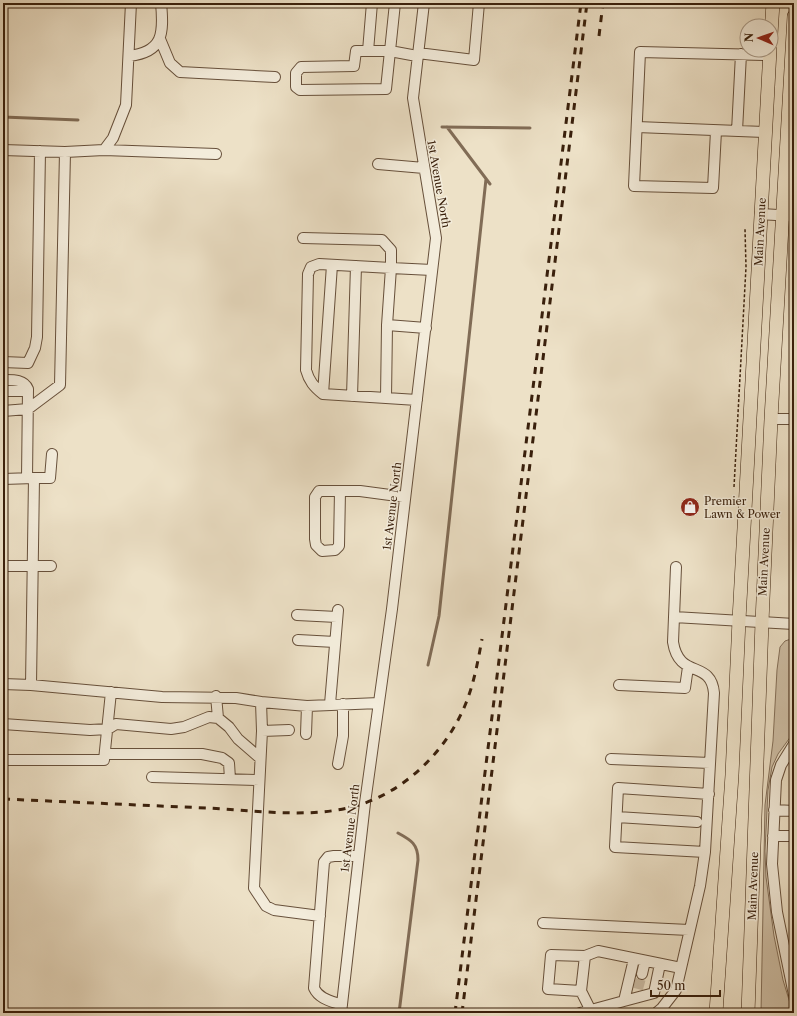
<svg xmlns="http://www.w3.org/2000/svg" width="797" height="1016" font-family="'Libre Caslon Text',serif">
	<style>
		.green { fill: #cfc0a7; stroke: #84705a }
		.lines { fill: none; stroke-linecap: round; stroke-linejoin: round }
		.stream { stroke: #816c56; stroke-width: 3 }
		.minor-tunnel { stroke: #c9baa2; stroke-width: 10; stroke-dasharray: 10 5; stroke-linecap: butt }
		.minor-casing { stroke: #67503b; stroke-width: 12 }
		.major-casing { stroke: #3a200c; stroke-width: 14 }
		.path { stroke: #3a200c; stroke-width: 1.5; stroke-dasharray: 3 2; stroke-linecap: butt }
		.minor { stroke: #f3ecdb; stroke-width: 10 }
		.major { stroke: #ede1c7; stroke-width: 13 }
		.rail { stroke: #3a200c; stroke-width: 3; stroke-dasharray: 7 7; stroke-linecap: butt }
		.labels { text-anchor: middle; stroke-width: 3; stroke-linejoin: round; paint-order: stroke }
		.street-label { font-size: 11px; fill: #3a200c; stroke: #f3ecdb }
		.poi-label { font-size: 11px; fill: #3a200c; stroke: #f3ecdb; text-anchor: start }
	</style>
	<rect width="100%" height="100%" fill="#ede1c7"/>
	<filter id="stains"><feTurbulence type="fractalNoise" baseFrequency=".005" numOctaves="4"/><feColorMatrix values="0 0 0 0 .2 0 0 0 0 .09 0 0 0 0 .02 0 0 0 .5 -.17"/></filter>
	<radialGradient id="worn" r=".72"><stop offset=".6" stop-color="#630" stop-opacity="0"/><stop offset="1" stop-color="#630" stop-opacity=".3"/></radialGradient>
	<path class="green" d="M 794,638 L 794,732 L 778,754 L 772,767 L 768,790 L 765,851 L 766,877 L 774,936 L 783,980 L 793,1013 L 761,1013 L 765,805 L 773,741 L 777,670 L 780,647 L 785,641 Z"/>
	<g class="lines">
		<path class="stream" d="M 3,117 L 78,120
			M 442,127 L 530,128
			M 447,127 L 490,184
			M 428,665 L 439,616 L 486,179
			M 398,833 C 411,840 418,844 418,860 L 399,1013"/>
		<path class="minor-tunnel" d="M 638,989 L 642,974"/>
		<g class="minor-casing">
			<path id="minor" d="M 395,3 L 390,51 L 417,56
				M 160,39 L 170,63 L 180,72 L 275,77
				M 356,51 L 390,51 L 386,89 L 300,90 L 296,87 L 296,73 L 301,67 L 354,66 Z
				M 368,51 L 372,3
				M 418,53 L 474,60 L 479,3
				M 129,56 C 163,52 164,34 161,3
				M 637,127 L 766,132
				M 716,131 L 713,188 L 634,186 L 640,52 L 769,55
				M 737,131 L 741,54
				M 3,150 L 65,152
				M 104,150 L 113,138 L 126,105 L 131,3
				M 378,164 L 424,168
				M 760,214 L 794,216
				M 303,238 L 382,240 L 391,250 L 391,268 L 319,264 L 311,267 L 308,274 L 306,370 C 309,381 314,387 323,394 L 386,398
				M 387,325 L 426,328
				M 3,362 L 28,363 L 35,348 L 37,337 L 40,151
				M 3,380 C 12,380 24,379 28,389 L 27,478
				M 3,391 L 28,391
				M 323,394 L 332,265
				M 352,396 L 356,266
				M 417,400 L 386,398 L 387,325 L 391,268 L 432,270
				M 3,411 L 28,409 L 60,385 L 65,152 L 104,150 L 216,154
				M 771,419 L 794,419
				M 34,478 L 50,478 L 52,454
				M 3,479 L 34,478 L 31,685
				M 340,491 L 339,546 L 335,550 L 322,551 L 316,545 L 315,539 L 315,497 L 319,491 L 360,491 L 405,497
				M 3,566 L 51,566
				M 297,615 L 337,617
				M 674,617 L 794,624
				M 298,640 L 335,642
				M 3,684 L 31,685 L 162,697 L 236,698 L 261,702 L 262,731 L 254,888 L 266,906 L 274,910 L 320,916
				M 619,685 L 685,688 L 688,667
				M 216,696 L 218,718
				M 261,702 L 307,706 L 379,703
				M 330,704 L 338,610
				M 3,724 L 90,730 L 108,729 L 116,724 L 171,729 L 184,727 L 209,717 L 218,718 L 229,727 L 238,739 L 260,758
				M 262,731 L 289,730
				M 306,734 L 307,706
				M 794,744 L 781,765 L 776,780 L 772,864 L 777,912 L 794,995
				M 105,754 L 202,754 L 222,758 L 229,763 L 230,779
				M 611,759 L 710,763
				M 3,760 L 104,760 L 111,692
				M 338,764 L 343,736 L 343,704
				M 152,777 L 259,780
				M 774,810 L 794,811
				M 617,817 L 697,822
				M 773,836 L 794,836
				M 705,852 L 615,847 L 618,788 L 709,794
				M 543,923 L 689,930
				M 634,959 L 624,1001 L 654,993 L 660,964
				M 642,974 L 645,961
				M 581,991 L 548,989 L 551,955 L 585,956
				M 342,1005 C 331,1001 319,999 314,988 L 324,862 L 328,857 L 334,856 L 359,856
				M 341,1013 L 365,803 L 392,609 L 436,238 L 413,98 L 424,3
				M 580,1013 L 624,1001
				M 592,1013 L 581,991 L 585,956 L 598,951 L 681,968
				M 656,1013 L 662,1008 L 676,990 L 700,886 L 705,852 L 714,693 C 711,659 679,680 673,642 L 676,567"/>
		</g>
		<g class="major-casing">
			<path id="major" d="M 771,34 L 773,3
				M 716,1013 L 732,775 L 739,620 L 770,50
				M 748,1013 L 762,622 L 771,419 L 794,16"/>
		</g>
		<path class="path" d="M 734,487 L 746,267 L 745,229"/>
		<use href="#minor" class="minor"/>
		<use href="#major" class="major"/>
		<path class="rail" d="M 599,36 L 603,3
			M 3,799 C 71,802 138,805 206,808 C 250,810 304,818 348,808 C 401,796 446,753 466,703 C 474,683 478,661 482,639
			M 455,1013 L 581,3
			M 462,1013 L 587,3"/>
	</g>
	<defs>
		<g id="shop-disc" transform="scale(1)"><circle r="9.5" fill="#8f2418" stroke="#f3ecdb"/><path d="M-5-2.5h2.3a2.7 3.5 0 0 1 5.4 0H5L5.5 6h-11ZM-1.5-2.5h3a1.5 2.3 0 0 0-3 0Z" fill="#fff"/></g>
	</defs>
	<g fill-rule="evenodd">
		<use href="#shop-disc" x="690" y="507"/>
	</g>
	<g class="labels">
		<g class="street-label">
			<text transform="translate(439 184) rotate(80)" y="4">1st Avenue North</text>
			<text transform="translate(760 232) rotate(-87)" y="4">Main Avenue</text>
			<text transform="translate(392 506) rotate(-83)" y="4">1st Avenue North</text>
			<text transform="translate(764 562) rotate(-87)" y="4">Main Avenue</text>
			<text transform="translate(350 828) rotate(-83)" y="4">1st Avenue North</text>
			<text transform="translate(753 886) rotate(-88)" y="4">Main Avenue</text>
		</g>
		<g class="poi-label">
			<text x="704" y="505">Premier<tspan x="704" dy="13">Lawn &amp; Power</tspan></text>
		</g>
	</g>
	<rect width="797" height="1016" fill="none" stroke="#ede1c7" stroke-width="16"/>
	<rect x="4" y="4" width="789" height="1008" fill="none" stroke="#3a200c" stroke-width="2"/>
	<rect x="8" y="8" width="781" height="1000" fill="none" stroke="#3a200c"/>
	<g transform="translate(759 38) rotate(272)"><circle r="19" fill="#f3ecdb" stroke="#a99a88"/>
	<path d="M0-3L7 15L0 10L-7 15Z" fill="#8f2418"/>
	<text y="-6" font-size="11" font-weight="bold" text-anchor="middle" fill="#3a200c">N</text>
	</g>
	<path d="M651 990v6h69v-6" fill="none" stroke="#3a200c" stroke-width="2"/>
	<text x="657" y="990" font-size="12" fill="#3a200c" stroke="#f3ecdb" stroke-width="3" paint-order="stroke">50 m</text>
	<rect width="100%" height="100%" filter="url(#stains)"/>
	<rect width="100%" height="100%" fill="url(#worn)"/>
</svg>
